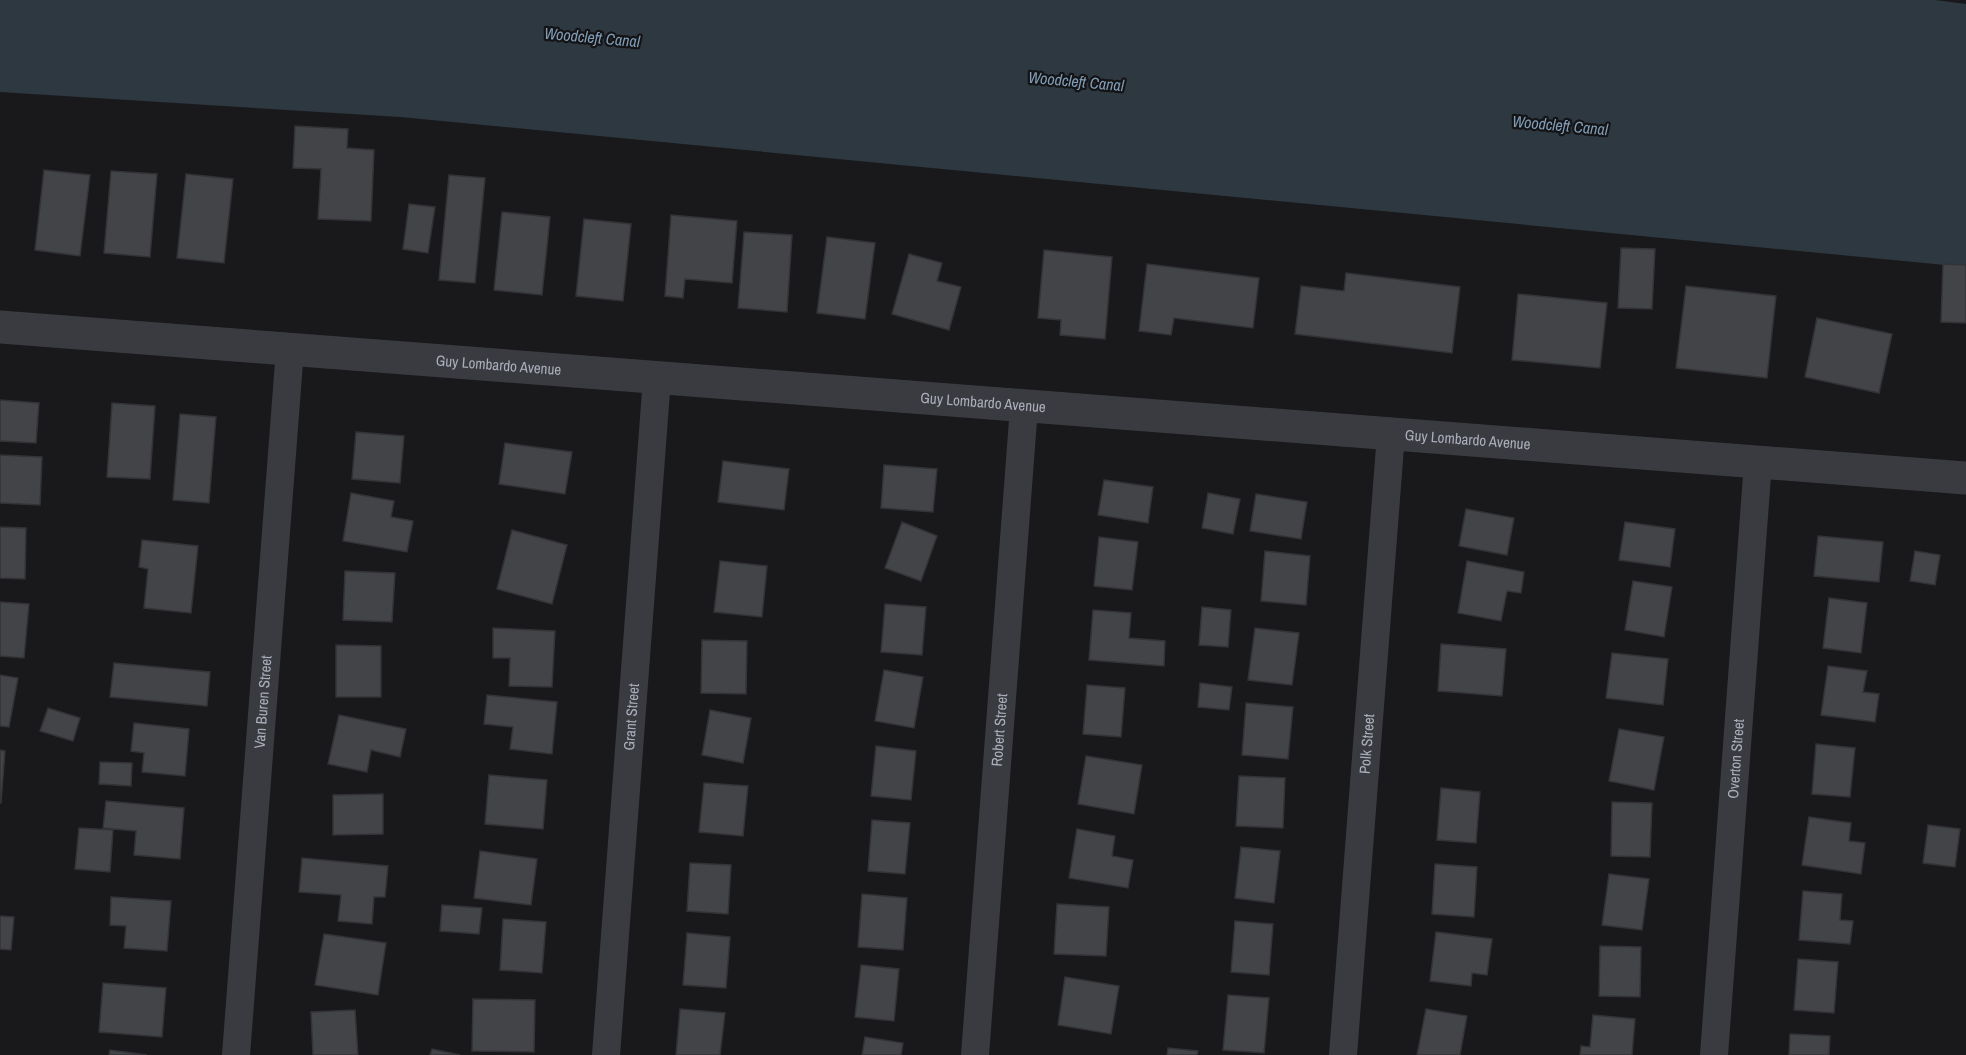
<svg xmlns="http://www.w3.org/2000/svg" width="1966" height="1055" font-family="'Archivo Narrow',sans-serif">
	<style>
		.water { fill: #2e3840 }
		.building { fill: #434448; stroke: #333337; stroke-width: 1.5 }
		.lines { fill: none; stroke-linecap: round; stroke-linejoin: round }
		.minor { stroke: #3a3b40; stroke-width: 28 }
		.tertiary { stroke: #3a3b40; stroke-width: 33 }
		.labels { text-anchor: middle; stroke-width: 4.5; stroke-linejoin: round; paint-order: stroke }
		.street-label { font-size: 15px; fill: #abafbb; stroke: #141416 }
		.water-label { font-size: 16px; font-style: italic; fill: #819db7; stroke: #141416 }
	</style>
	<rect width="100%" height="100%" fill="#19191b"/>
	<path class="water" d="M 0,0 L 1935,0 L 1966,4 L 1966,267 L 400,117 L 0,92 Z"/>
	<path class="building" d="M 295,126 L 348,129 L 347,148 L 374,150 L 371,221 L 318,219 L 321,169 L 293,168 Z
		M 44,170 L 90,175 L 80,256 L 35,250 Z
		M 111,171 L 157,174 L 150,257 L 104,253 Z
		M 186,174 L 233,179 L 224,263 L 177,258 Z
		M 449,175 L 485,178 L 475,283 L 439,280 Z
		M 409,204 L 435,207 L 428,253 L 403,249 Z
		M 502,212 L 550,217 L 542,295 L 494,290 Z
		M 671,215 L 737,221 L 732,283 L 685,279 L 683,298 L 665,296 Z
		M 584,219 L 631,224 L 623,301 L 576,296 Z
		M 744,232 L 792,235 L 787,312 L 738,308 Z
		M 827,237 L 875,243 L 865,319 L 817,313 Z
		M 1621,248 L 1655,249 L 1652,309 L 1618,308 Z
		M 1044,250 L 1112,257 L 1105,339 L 1060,335 L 1061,320 L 1038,318 Z
		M 909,254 L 942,263 L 937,281 L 961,287 L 949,330 L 892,314 Z
		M 1147,264 L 1259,278 L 1253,328 L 1174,318 L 1171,335 L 1139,331 Z
		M 1943,264 L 1966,265 L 1966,323 L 1941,322 Z
		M 1346,273 L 1460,287 L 1452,353 L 1295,334 L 1301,286 L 1344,291 Z
		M 1686,286 L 1776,296 L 1767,378 L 1676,368 Z
		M 1518,294 L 1607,303 L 1600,368 L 1512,360 Z
		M 1817,318 L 1892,334 L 1879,393 L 1805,377 Z
		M 0,400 L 39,403 L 36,443 L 0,441 Z
		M 112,403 L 155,406 L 150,479 L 107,477 Z
		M 180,414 L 216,417 L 209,503 L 173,500 Z
		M 356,432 L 404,436 L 400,483 L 352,479 Z
		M 505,443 L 572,452 L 565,494 L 499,484 Z
		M 0,455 L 42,457 L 40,505 L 0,503 Z
		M 723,461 L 789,469 L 784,510 L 718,502 Z
		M 884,465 L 937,469 L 933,512 L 881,508 Z
		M 1104,480 L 1153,487 L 1148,523 L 1098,515 Z
		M 351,493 L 394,501 L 391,517 L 413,521 L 407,552 L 343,541 Z
		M 1208,493 L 1240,499 L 1233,534 L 1202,528 Z
		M 1256,494 L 1307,502 L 1301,539 L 1250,531 Z
		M 1466,509 L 1514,518 L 1507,555 L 1459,546 Z
		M 902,522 L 937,536 L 921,581 L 885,568 Z
		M 1625,522 L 1675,529 L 1670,567 L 1619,560 Z
		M 0,527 L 26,528 L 25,579 L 0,578 Z
		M 512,530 L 567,545 L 552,604 L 497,589 Z
		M 1818,536 L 1883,542 L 1879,582 L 1814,576 Z
		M 1099,537 L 1138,542 L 1132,590 L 1094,586 Z
		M 142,540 L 198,546 L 191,613 L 144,608 L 148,569 L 139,567 Z
		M 1265,551 L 1310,556 L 1306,605 L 1261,601 Z
		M 1915,551 L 1940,555 L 1935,585 L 1910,581 Z
		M 720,561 L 767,566 L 762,617 L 714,612 Z
		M 1467,561 L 1524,572 L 1521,593 L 1507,591 L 1501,621 L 1458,613 Z
		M 345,571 L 395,573 L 392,622 L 343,620 Z
		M 1633,581 L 1672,587 L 1664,637 L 1625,630 Z
		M 1829,598 L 1867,603 L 1861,653 L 1823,648 Z
		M 0,602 L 29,604 L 24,658 L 0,656 Z
		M 885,604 L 926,607 L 922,655 L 881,652 Z
		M 1202,607 L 1231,610 L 1228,647 L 1199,645 Z
		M 1093,610 L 1131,613 L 1129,638 L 1165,641 L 1164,666 L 1089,660 Z
		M 493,628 L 555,631 L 552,687 L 509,686 L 510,658 L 493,658 Z
		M 1255,628 L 1299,633 L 1292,685 L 1248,680 Z
		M 702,640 L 747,641 L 746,694 L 701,693 Z
		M 1441,644 L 1506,649 L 1502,696 L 1438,691 Z
		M 336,645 L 381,646 L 381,697 L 336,697 Z
		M 1612,653 L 1668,659 L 1663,705 L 1606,698 Z
		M 114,663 L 210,672 L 207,706 L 110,697 Z
		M 1828,666 L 1867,671 L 1863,692 L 1879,694 L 1875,722 L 1821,715 Z
		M 884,670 L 923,677 L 914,728 L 875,721 Z
		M 0,675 L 18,678 L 9,727 L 0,726 Z
		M 1200,683 L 1232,687 L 1229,710 L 1198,707 Z
		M 1087,685 L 1125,688 L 1121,737 L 1083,734 Z
		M 487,695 L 557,702 L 552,754 L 510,749 L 513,727 L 484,724 Z
		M 1246,703 L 1293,707 L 1288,759 L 1242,755 Z
		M 48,708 L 80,718 L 73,741 L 40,731 Z
		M 710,710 L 751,718 L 743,763 L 702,755 Z
		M 339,715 L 406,729 L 400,757 L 371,750 L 367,772 L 328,764 Z
		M 134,723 L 189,729 L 185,776 L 142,772 L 144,753 L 131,751 Z
		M 1619,729 L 1664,737 L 1654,790 L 1609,781 Z
		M 1816,744 L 1855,748 L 1850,797 L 1812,794 Z
		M 876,746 L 916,751 L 911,800 L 871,796 Z
		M 0,750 L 5,751 L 1,803 L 0,803 Z
		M 1086,756 L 1142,765 L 1134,814 L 1078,804 Z
		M 100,762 L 132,763 L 131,786 L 99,784 Z
		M 489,775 L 547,780 L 543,829 L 485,824 Z
		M 1239,776 L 1285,778 L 1283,828 L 1236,826 Z
		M 704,783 L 748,786 L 743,836 L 699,832 Z
		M 1441,788 L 1480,792 L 1476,843 L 1437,840 Z
		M 383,794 L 383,834 L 333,835 L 333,795 Z
		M 106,801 L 184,808 L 180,859 L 134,855 L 136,831 L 103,828 Z
		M 1612,802 L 1652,803 L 1650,857 L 1611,856 Z
		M 1809,817 L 1851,823 L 1849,841 L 1865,843 L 1861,874 L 1802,865 Z
		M 872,820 L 910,823 L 905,874 L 868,871 Z
		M 1928,825 L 1960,829 L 1955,867 L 1923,863 Z
		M 79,828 L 113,830 L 110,872 L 75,869 Z
		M 1077,829 L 1115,836 L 1112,856 L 1133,860 L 1128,888 L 1069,878 Z
		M 1241,847 L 1280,851 L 1274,903 L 1235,898 Z
		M 480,851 L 537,859 L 531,905 L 474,898 Z
		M 302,858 L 388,866 L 385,897 L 374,897 L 372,924 L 338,921 L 341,895 L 299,892 Z
		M 690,863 L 731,865 L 728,914 L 687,911 Z
		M 1435,864 L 1477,867 L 1474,917 L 1432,914 Z
		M 1609,874 L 1649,879 L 1642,930 L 1602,925 Z
		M 1803,891 L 1842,894 L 1840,920 L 1853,921 L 1850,944 L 1799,940 Z
		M 862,894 L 907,898 L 903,950 L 858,947 Z
		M 111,897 L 171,901 L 167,951 L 124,948 L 126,926 L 110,925 Z
		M 1057,904 L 1109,907 L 1106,956 L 1054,954 Z
		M 442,905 L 482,908 L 479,934 L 440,931 Z
		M 0,916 L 14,917 L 11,950 L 0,949 Z
		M 503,919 L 546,922 L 542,973 L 500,970 Z
		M 1235,921 L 1273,924 L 1269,975 L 1231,972 Z
		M 1436,932 L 1492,939 L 1487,975 L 1472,973 L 1471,986 L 1430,981 Z
		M 687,933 L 730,937 L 726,988 L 683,985 Z
		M 324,934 L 386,943 L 378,995 L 315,985 Z
		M 1600,946 L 1641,947 L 1640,997 L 1599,996 Z
		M 1798,959 L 1838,962 L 1834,1013 L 1794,1010 Z
		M 861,965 L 899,969 L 894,1021 L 855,1017 Z
		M 1065,977 L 1119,986 L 1111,1034 L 1058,1025 Z
		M 103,983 L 166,988 L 162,1037 L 99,1032 Z
		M 1228,995 L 1269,998 L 1264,1053 L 1223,1050 Z
		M 473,999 L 535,1000 L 534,1052 L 472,1051 Z
		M 680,1009 L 725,1013 L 720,1055 L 676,1055 Z
		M 1426,1009 L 1467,1016 L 1460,1055 L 1417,1055 Z
		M 355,1010 L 358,1055 L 313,1055 L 311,1012 Z
		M 1593,1015 L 1635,1019 L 1632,1055 L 1580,1055 L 1581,1046 L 1590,1047 Z
		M 1790,1034 L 1830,1036 L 1829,1055 L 1789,1055 Z
		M 865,1037 L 903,1043 L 901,1055 L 862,1055 Z
		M 1168,1048 L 1198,1051 L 1197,1055 L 1167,1055 Z
		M 432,1049 L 460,1055 L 430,1055 Z
		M 110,1050 L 147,1055 L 109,1055 Z"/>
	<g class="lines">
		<g class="minor">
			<path id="s1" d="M 236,1055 L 290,349"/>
			<path id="s2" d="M 606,1055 L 657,378"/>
			<path id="s3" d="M 975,1055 L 1024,407"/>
			<path id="s4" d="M 1343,1055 L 1391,434"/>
			<path id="s5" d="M 1714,1055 L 1758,462"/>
		</g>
		<path class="tertiary" id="s6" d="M 0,327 L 1966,478"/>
	</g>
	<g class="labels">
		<g class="street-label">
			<text dy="5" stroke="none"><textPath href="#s6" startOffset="500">Guy Lombardo Avenue</textPath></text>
			<text dy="5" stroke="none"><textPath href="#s6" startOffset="986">Guy Lombardo Avenue</textPath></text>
			<text dy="5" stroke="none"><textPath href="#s6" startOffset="1472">Guy Lombardo Avenue</textPath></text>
			<text dy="5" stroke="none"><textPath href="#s1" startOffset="354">Van Buren Street</textPath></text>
			<text dy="5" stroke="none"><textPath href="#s2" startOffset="339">Grant Street</textPath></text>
			<text dy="5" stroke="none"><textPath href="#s3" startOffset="326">Robert Street</textPath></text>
			<text dy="5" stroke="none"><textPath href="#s4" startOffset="312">Polk Street</textPath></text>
			<text dy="5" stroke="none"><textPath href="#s5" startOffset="297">Overton Street</textPath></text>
		</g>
		<g class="water-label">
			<text transform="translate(592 37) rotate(5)" y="6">Woodcleft Canal</text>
			<text transform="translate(1076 81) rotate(5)" y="6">Woodcleft Canal</text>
			<text transform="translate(1560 125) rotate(5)" y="6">Woodcleft Canal</text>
		</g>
	</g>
</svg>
